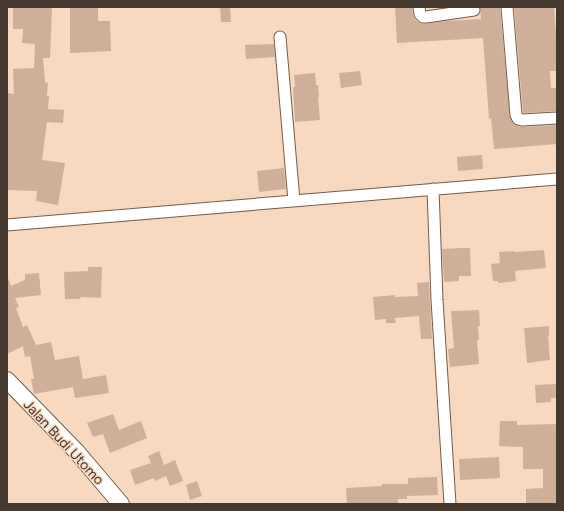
<svg xmlns="http://www.w3.org/2000/svg" width="564" height="511" font-family="Figtree,sans-serif">
	<style>
		.building { fill: #ceaf9a }
		.lines { fill: none; stroke-linecap: round; stroke-linejoin: round }
		.street-casing { stroke: #755b46; stroke-width: 13 }
		.secondary-casing { stroke: #755b46; stroke-width: 18 }
		.street { stroke: #fff; stroke-width: 11 }
		.secondary { stroke: #fff; stroke-width: 16 }
		.labels { text-anchor: middle; stroke-width: 3; stroke-linejoin: round; paint-order: stroke }
		.street-label { font-size: 14px; fill: #44382f; stroke: #f7d9c1 }
	</style>
	<rect width="100%" height="100%" fill="#f7d9c1"/>
	<path class="building" d="M 13,7 L 52,7 L 50,58 L 43,58 L 45,82 L 48,83 L 47,96 L 49,96 L 48,109 L 64,110 L 63,123 L 47,122 L 42,160 L 65,163 L 58,205 L 36,201 L 37,191 L 7,190 L 7,93 L 14,94 L 13,69 L 34,68 L 35,44 L 22,43 L 23,29 L 13,29 Z
		M 70,7 L 98,7 L 98,21 L 110,21 L 111,51 L 70,53 Z
		M 220,7 L 230,7 L 231,22 L 221,22 Z
		M 395,7 L 412,7 L 413,15 L 415,19 L 418,22 L 423,24 L 447,21 L 481,19 L 480,7 L 500,7 L 510,118 L 513,124 L 521,127 L 557,125 L 557,144 L 494,149 L 491,118 L 489,119 L 483,38 L 397,43 Z
		M 514,7 L 554,7 L 557,47 L 557,71 L 550,71 L 551,88 L 557,88 L 557,111 L 523,113 Z
		M 274,44 L 275,57 L 246,59 L 245,45 Z
		M 360,71 L 362,85 L 341,88 L 339,73 Z
		M 315,73 L 316,85 L 318,85 L 319,97 L 318,97 L 320,120 L 295,122 L 293,87 L 295,87 L 294,75 Z
		M 482,155 L 483,169 L 458,171 L 457,157 Z
		M 284,168 L 286,189 L 259,192 L 257,171 Z
		M 461,248 L 470,248 L 471,276 L 459,276 L 459,281 L 444,282 L 442,249 Z
		M 544,250 L 546,268 L 515,271 L 516,281 L 498,283 L 498,281 L 493,281 L 491,264 L 500,263 L 499,252 L 514,251 L 514,252 Z
		M 88,267 L 102,267 L 101,298 L 80,297 L 81,299 L 65,299 L 64,272 L 88,271 Z
		M 39,273 L 41,295 L 15,298 L 19,307 L 16,308 L 23,327 L 27,325 L 36,345 L 51,342 L 55,360 L 79,356 L 83,379 L 106,375 L 109,393 L 75,398 L 73,387 L 34,394 L 31,379 L 34,379 L 30,356 L 25,357 L 23,346 L 7,354 L 7,278 L 8,278 L 11,286 L 25,280 L 25,274 Z
		M 429,282 L 432,339 L 421,339 L 419,316 L 395,318 L 396,323 L 386,323 L 386,319 L 375,320 L 373,297 L 395,295 L 395,297 L 418,296 L 417,283 Z
		M 479,310 L 480,326 L 478,326 L 479,340 L 477,340 L 479,364 L 450,367 L 448,349 L 454,348 L 451,311 Z
		M 549,326 L 549,336 L 548,336 L 550,360 L 527,363 L 524,328 Z
		M 557,384 L 557,398 L 551,398 L 551,402 L 536,403 L 535,385 Z
		M 113,414 L 119,430 L 141,421 L 147,438 L 110,453 L 103,434 L 93,437 L 87,423 Z
		M 500,421 L 517,421 L 517,425 L 557,424 L 557,504 L 526,504 L 526,489 L 543,488 L 543,469 L 523,469 L 523,447 L 499,446 Z
		M 159,451 L 164,465 L 175,460 L 183,481 L 170,486 L 166,476 L 155,481 L 154,478 L 135,485 L 130,470 L 151,463 L 148,456 Z
		M 499,457 L 500,478 L 460,480 L 459,459 Z
		M 437,477 L 438,495 L 407,496 L 407,499 L 398,499 L 398,504 L 347,504 L 346,488 L 382,486 L 382,484 L 408,484 L 408,478 Z
		M 197,481 L 202,496 L 190,500 L 186,485 Z"/>
	<g class="lines">
		<g class="street-casing">
			<path id="street" d="M 419,7 L 420,14 L 423,17 L 426,17 L 474,10
				M 507,7 L 516,115 L 518,119 L 522,120 L 557,118
				M 280,37 L 294,201
				M 433,189 L 437,300 L 450,504
				M 7,225 L 557,179"/>
		</g>
		<g class="secondary-casing">
			<path id="secondary" d="M 7,380 L 76,451 L 121,504"/>
		</g>
		<use href="#street" class="street"/>
		<use href="#secondary" class="secondary"/>
	</g>
	<g class="labels">
		<g class="street-label">
			<text transform="translate(64 442) rotate(47)" y="5">Jalan Budi Utomo</text>
		</g>
	</g>
	<rect width="564" height="511" fill="none" stroke="#44382f" stroke-width="16"/>
</svg>
